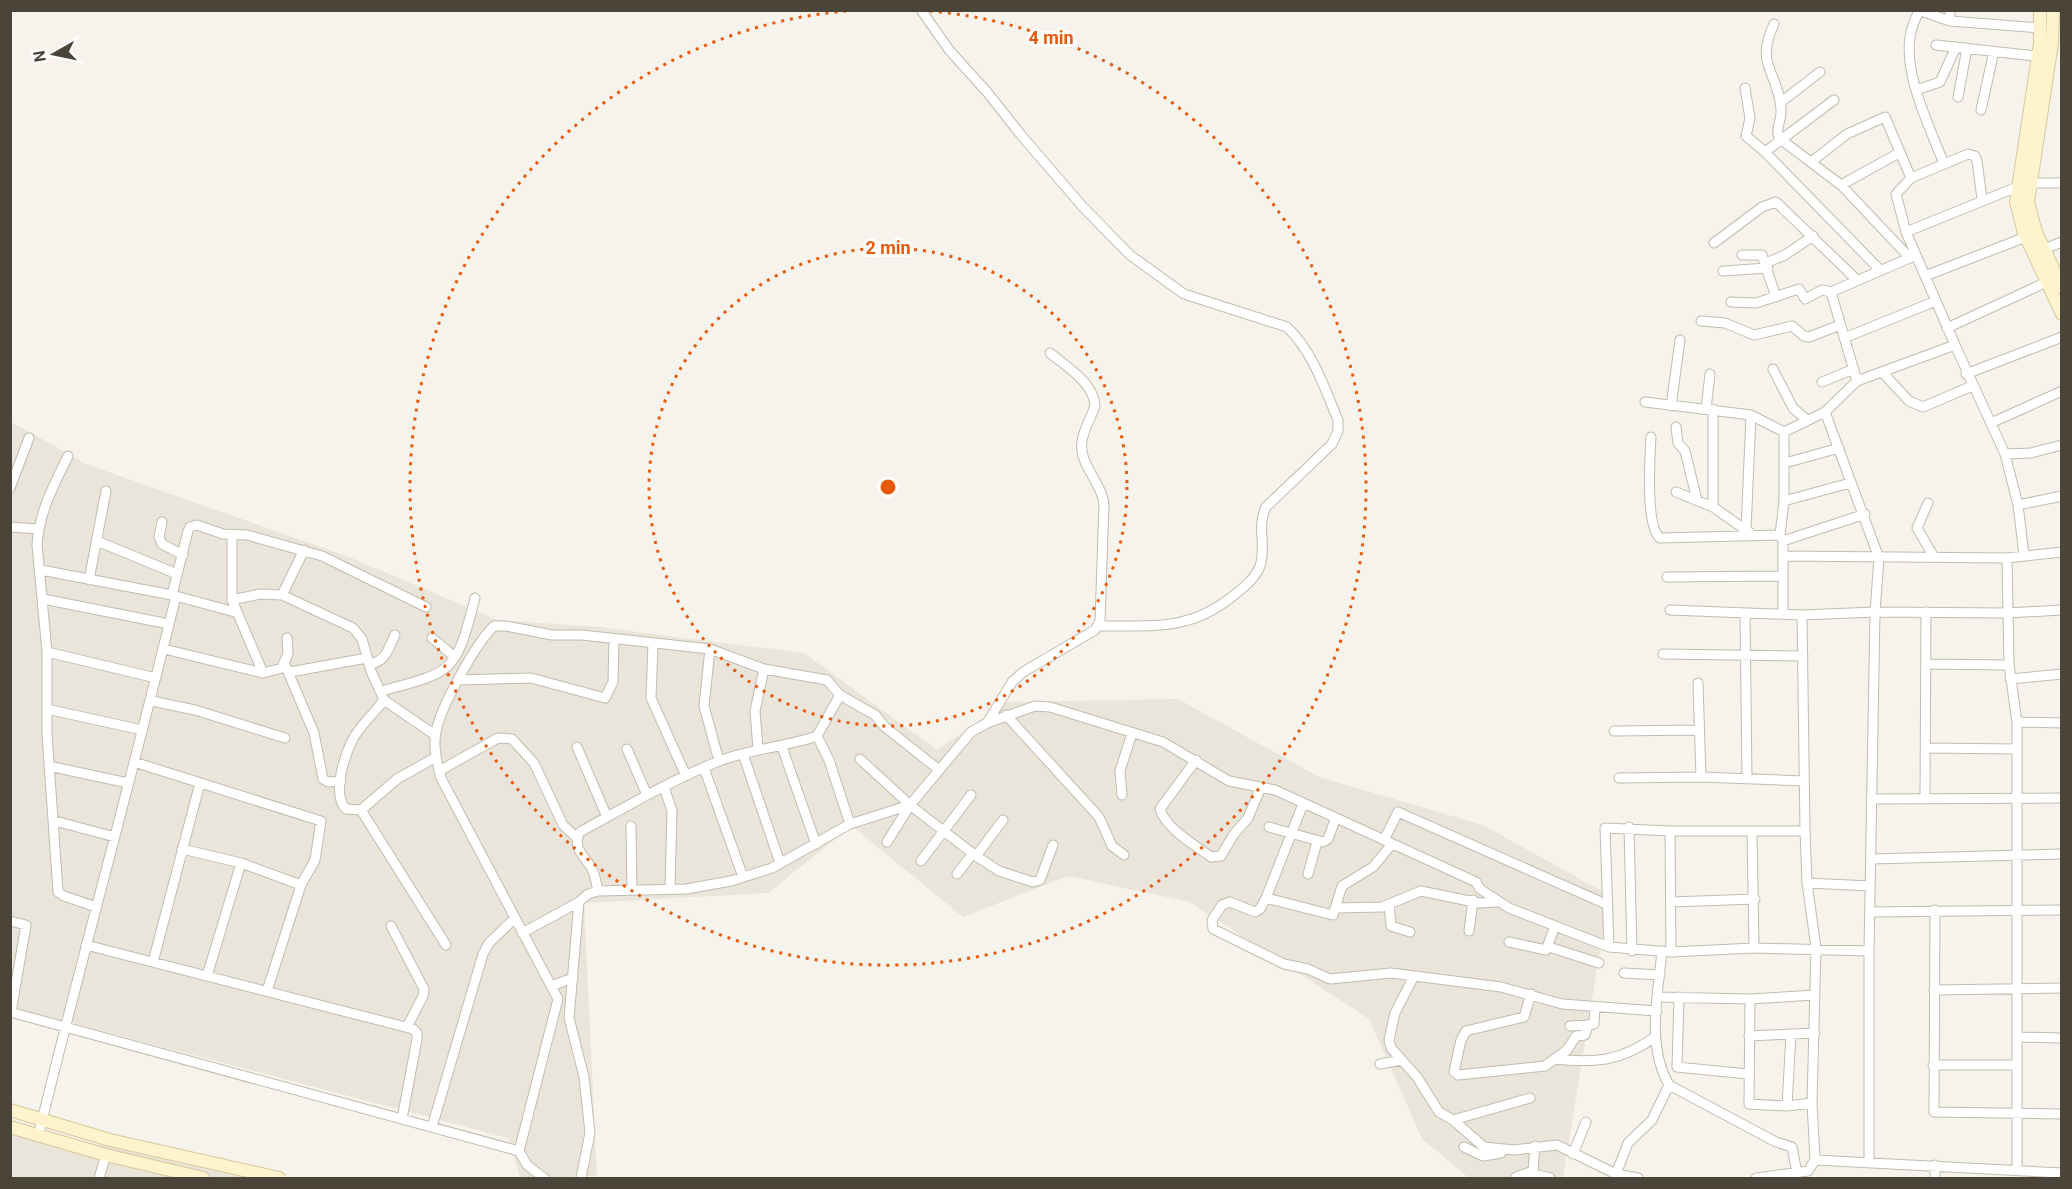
<svg xmlns="http://www.w3.org/2000/svg" width="2072" height="1189" font-family="Roboto,sans-serif">
	<style>
		.residential { fill: #eae5da }
		.lines { fill: none; stroke-linecap: round; stroke-linejoin: round }
		.street-casing { stroke: #c2bbae; stroke-width: 11 }
		.secondary-casing { stroke: #d6c79b; stroke-width: 14 }
		.street { stroke: #fff; stroke-width: 9 }
		.secondary { stroke: #fff3cd; stroke-width: 12 }
		.ring { fill: none; stroke: #e8590c; stroke-width: 3; stroke-dasharray: 3 6 }
		.centre { fill: #e8590c; stroke: #fff; stroke-width: 3 }
		.ring-label { font-size: 18px; text-anchor: middle; font-weight: bold; fill: #e8590c; stroke: #fff; stroke-width: 6; stroke-linejoin: round; paint-order: stroke }
	</style>
	<rect width="100%" height="100%" fill="#f6f3ec"/>
	<path class="residential" d="M 10,421 L 86,464 L 349,557 L 497,620 L 598,627 L 804,653 L 937,750 L 1007,702 L 1178,699 L 1319,777 L 1483,825 L 1609,895 L 1563,1178 L 1469,1178 L 1422,1139 L 1369,1019 L 1190,902 L 1068,876 L 963,917 L 852,826 L 768,893 L 584,903 L 597,1176 L 520,1178 L 508,1138 L 11,1007 Z
		M 11,1126 L 254,1178 L 11,1178 Z"/>
	<g class="lines">
		<g class="street-casing">
			<path id="street" d="M 921,10 L 950,51 L 987,92 L 1021,135 L 1083,207 L 1130,255 L 1184,294 L 1287,327 C 1313,352 1324,387 1338,420 L 1338,431 L 1332,444 L 1266,507 C 1256,527 1267,546 1260,566 C 1255,579 1244,587 1233,596 C 1188,632 1153,625 1099,626
				M 1918,10 L 1950,21
				M 1950,10 L 1950,21 L 2041,28
				M 1919,11 C 1915,19 1911,28 1910,37 C 1904,76 1930,128 1944,164
				M 1774,24 C 1754,66 1779,72 1781,110 C 1782,120 1775,128 1779,138 L 1841,185 L 1910,258
				M 1936,45 L 2044,57
				M 1745,88 L 1750,118 L 1746,136 L 1765,152 L 1880,270
				M 1916,90 L 1940,82 L 1956,47
				M 1958,97 L 1967,48
				M 1780,103 L 1820,72
				M 1981,110 L 1994,51
				M 1765,152 L 1834,100
				M 1811,162 L 1847,134 L 1885,117 L 1911,178
				M 1841,185 L 1899,153
				M 1906,232 L 2017,187 L 2030,183 L 2062,183
				M 1714,243 L 1762,207 L 1776,202 L 1856,279
				M 2044,249 L 2062,242
				M 1742,255 L 1762,255 L 1776,297
				M 1766,263 L 1785,255 L 1813,236
				M 1723,271 L 1768,268
				M 1925,276 L 2026,237
				M 1731,302 L 1756,303 L 1799,289 L 1805,299 L 1822,290 L 1831,292
				M 1701,321 L 1725,323 L 1754,335 L 1792,326 L 1804,336 L 1809,337 L 1840,325
				M 1947,328 L 2051,280
				M 1844,338 L 1936,301
				M 1955,345 L 1906,232 L 1896,194 L 1911,178 L 1968,154 L 1975,156 L 1977,161 L 1982,199
				M 1773,369 L 1793,408 L 1807,420
				M 1882,372 L 1909,401 L 1923,407 L 1972,386
				M 1966,374 L 2062,337
				M 1857,381 L 1831,292 L 1914,256
				M 1822,382 L 1854,369
				M 1645,402 L 1751,415 L 1784,432
				M 1671,406 L 1680,340
				M 1706,409 L 1710,374
				M 1991,423 L 2062,391
				M 1676,427 L 1678,443 L 1685,451 L 1697,500
				M 1651,437 C 1650,457 1645,525 1660,538 L 1780,535
				M 2005,454 L 2031,453 L 2062,445
				M 68,456 C 54,485 39,512 37,545 L 47,652 L 47,734 L 58,892 L 64,896 L 96,907
				M 1785,463 L 1839,448
				M 10,488 L 29,438
				M 1676,492 L 1713,507 L 1750,533
				M 1784,501 L 1850,483
				M 1928,503 L 1917,528 L 1934,557
				M 2018,505 L 2062,496
				M 1713,507 L 1713,409
				M 162,522 L 159,537 L 162,544 L 183,555
				M 10,527 L 38,529
				M 1746,530 L 1751,415
				M 232,535 L 232,600 L 263,673
				M 97,541 L 177,574
				M 1783,541 L 1865,514
				M 1783,556 L 2007,558 L 2062,552
				M 2007,558 L 2009,665 L 2017,722 L 2017,1170
				M 41,570 L 172,595 L 235,612
				M 1667,577 L 1783,576
				M 89,580 L 106,491
				M 172,595 L 188,531 L 190,527 L 197,525 L 223,534 L 247,535 L 322,556 L 426,607
				M 282,595 L 304,550
				M 43,599 L 169,624
				M 232,600 L 260,594 L 282,595 L 353,628 L 362,639 L 371,671 L 384,700
				M 1670,610 L 1802,615
				M 1745,613 L 1747,778
				M 1783,613 L 1783,541 L 1780,535 L 1784,501 L 1784,432 L 1825,412
				M 432,638 L 455,657
				M 653,644 L 651,698 L 686,776
				M 164,649 L 263,673 L 286,667 L 314,733 L 323,779 L 328,782 L 341,781
				M 710,649 L 704,706 L 719,761
				M 47,652 L 156,678
				M 1663,654 L 1803,656
				M 369,664 C 386,662 388,649 395,635
				M 1927,664 L 2009,665
				M 282,667 L 288,654 L 287,638
				M 764,669 L 827,680 L 840,695 L 875,715 L 885,727 L 938,769
				M 290,672 L 367,658
				M 2010,679 L 2062,674
				M 460,680 L 531,678 L 605,698 L 613,682 L 614,640
				M 1698,683 L 1701,777
				M 381,691 C 454,672 456,673 475,598
				M 152,701 L 195,710 L 285,738
				M 47,709 L 142,730
				M 1006,715 L 1099,817 L 1112,846 L 1124,855
				M 2017,722 L 2062,723
				M 987,723 L 1012,682 L 1023,672 L 1095,630 L 1100,621 L 1104,504 C 1102,483 1078,463 1082,442 C 1083,430 1091,418 1095,406 C 1094,383 1067,367 1050,353
				M 1614,731 L 1699,730
				M 817,736 L 840,695
				M 577,747 L 607,817
				M 782,747 L 816,844
				M 1927,748 L 2017,749
				M 627,749 L 647,795
				M 743,754 L 780,863
				M 436,757 L 397,779 L 361,810 L 446,945
				M 860,759 L 910,805
				M 1196,760 L 1160,809 C 1166,829 1195,845 1211,857 L 1221,856 L 1234,834 L 1248,818 L 1261,787
				M 134,762 L 321,821 L 315,860 L 301,885 L 267,991
				M 49,766 L 128,783
				M 704,768 L 743,877
				M 439,771 L 498,738 L 512,739 L 534,763 L 563,825 L 577,838
				M 1619,778 L 1701,777 L 1804,781
				M 664,787 L 672,811 L 670,889
				M 1122,795 L 1120,771 L 1132,733
				M 1925,798 L 1926,612
				M 1871,799 L 2062,798
				M 361,810 L 346,809 C 331,794 345,754 354,737 C 362,724 375,712 384,700 L 435,735
				M 55,821 L 115,837
				M 631,826 L 632,890
				M 1269,827 L 1323,842 L 1328,839 L 1335,820
				M 1629,827 L 1632,951
				M 1670,831 L 1671,952
				M 1752,831 L 1754,948
				M 1384,840 L 1398,812 L 1608,905
				M 887,842 L 910,805 L 971,732 L 987,723 L 1035,706 L 1050,707 L 1163,742 L 1229,781 L 1275,790 L 1476,882 L 1480,889 L 1509,908 L 1609,947 L 1671,952 L 1754,948 L 1869,951
				M 1392,844 L 1373,867 L 1342,886 L 1333,915 L 1266,898 L 1260,909 L 1255,912 L 1230,902 L 1222,905 L 1212,920 L 1213,929 L 1284,964 L 1308,969 L 1330,979 L 1391,973 L 1501,987 L 1562,1004 L 1657,1011
				M 182,849 L 241,863 L 301,885
				M 976,856 L 999,871 L 1033,882 L 1040,880 L 1053,845
				M 1871,859 L 2062,854
				M 921,861 L 971,795
				M 957,874 L 973,853
				M 1308,874 L 1317,842
				M 1807,883 L 1870,886
				M 598,891 C 596,883 595,873 591,867 C 583,855 572,847 580,832 C 626,807 671,780 719,761 C 751,749 785,747 817,736 L 829,760 L 850,824
				M 1266,898 L 1303,804
				M 1671,902 L 1755,899
				M 1389,904 L 1391,926 L 1410,932
				M 1336,908 L 1382,907 L 1421,891 L 1479,903 L 1497,902
				M 1935,910 L 1934,1112 L 2062,1114
				M 1870,912 L 2062,910
				M 10,921 L 26,925 L 11,1012
				M 391,926 L 424,989 L 423,996 L 407,1027
				M 1469,931 L 1473,900
				M 522,933 L 579,902
				M 1509,942 L 1546,950 L 1555,926
				M 86,945 L 413,1029 L 417,1033 L 417,1039 L 402,1119
				M 1549,947 L 1599,963
				M 1609,947 L 1605,828 L 1670,831 L 1805,831
				M 1662,951 C 1658,995 1646,1045 1669,1085 L 1776,1142 L 1792,1147 L 1797,1173
				M 153,962 L 200,783
				M 1624,973 L 1660,975
				M 207,976 L 241,863
				M 1414,976 L 1395,1013 L 1389,1040 L 1391,1048 L 1417,1077 L 1439,1112 L 1453,1120 L 1484,1147 L 1514,1150 L 1557,1145 L 1616,1174 L 1638,1178
				M 551,986 L 573,978
				M 1934,990 L 2062,988
				M 1658,997 L 1750,999 L 1815,995
				M 1679,997 L 1677,1067 L 1748,1074
				M 1750,999 L 1749,1104 L 1787,1106
				M 10,1012 L 519,1151 L 527,1165 L 544,1178
				M 1570,1026 L 1588,1025
				M 1791,1034 L 1787,1106 L 1812,1103
				M 1749,1036 L 1815,1033
				M 2017,1037 L 2062,1038
				M 1554,1059 C 1595,1063 1620,1062 1655,1037
				M 1380,1064 L 1402,1060
				M 1933,1065 L 2017,1065
				M 1454,1072 L 1461,1040 L 1466,1031 L 1524,1017 L 1531,994
				M 1458,1075 L 1545,1066 L 1567,1050 L 1576,1036 L 1585,1035 L 1588,1025 L 1594,1024 L 1595,1007
				M 1453,1120 L 1530,1098
				M 432,1127 L 483,954 L 489,943 L 515,918
				M 38,1137 C 82,956 132,777 176,596
				M 1464,1147 L 1483,1156 L 1501,1153
				M 519,1151 L 558,999 L 441,778 C 437,763 433,747 436,732 C 440,708 476,643 494,626 L 506,626 L 552,635 L 582,635 L 710,649 L 764,669 L 755,711 L 758,749
				M 1573,1154 L 1586,1122
				M 1815,1160 L 2062,1173
				M 1869,1162 L 1869,951 L 1875,612 L 2007,613 L 2062,610
				M 1935,1165 L 1935,1178
				M 1529,1173 L 1550,1178
				M 1616,1174 L 1628,1143 L 1652,1120 L 1669,1085
				M 1516,1177 L 1533,1171 L 1535,1146
				M 99,1178 L 106,1155
				M 581,1178 L 590,1133 L 584,1077 L 569,1018 L 579,902 L 588,894 L 598,891 L 686,889 L 731,881 L 772,868 L 850,824 L 910,805 L 976,856 L 1003,820
				M 1756,1178 L 1808,1171 L 1815,1160 L 1812,1103 L 1816,948 L 1807,883 L 1805,831 L 1802,615 L 1875,612 L 1879,558 L 1825,412 L 1857,381 L 1955,345 L 2005,454 L 2018,505 L 2024,555"/>
		</g>
		<g class="secondary-casing">
			<path id="secondary" d="M 2040,10 L 2040,43 L 2016,202 L 2024,233 L 2062,314
				M 2053,10 L 2052,43 L 2028,202 L 2036,232 L 2062,287
				M 10,1110 L 110,1140 L 279,1178
				M 10,1127 L 106,1155 L 203,1178"/>
		</g>
		<use href="#street" class="street"/>
		<use href="#secondary" class="secondary"/>
	</g>
	<g class="ring">
		<circle cx="888" cy="487" r="239"/>
		<path d="M930 11A478 478 0 1 1 846 11"/>
	</g>
	<circle cx="888" cy="487" r="9" class="centre"/>
	<g class="ring-label">
		<text x="1051" y="44">4 min</text>
		<text x="888" y="254">2 min</text>
	</g>
	<rect width="2072" height="1189" fill="none" stroke="#4b4439" stroke-width="24"/>
	<g transform="translate(54 54) rotate(261)" stroke="#ffffff" stroke-width="4.5" paint-order="stroke">
	<path d="M0-4.5L10 22L0 15L-10 22Z" fill="#4b4439"/>
	<text y="-9" font-size="16" font-weight="bold" text-anchor="middle" fill="#4b4439">N</text>
	</g>
</svg>
